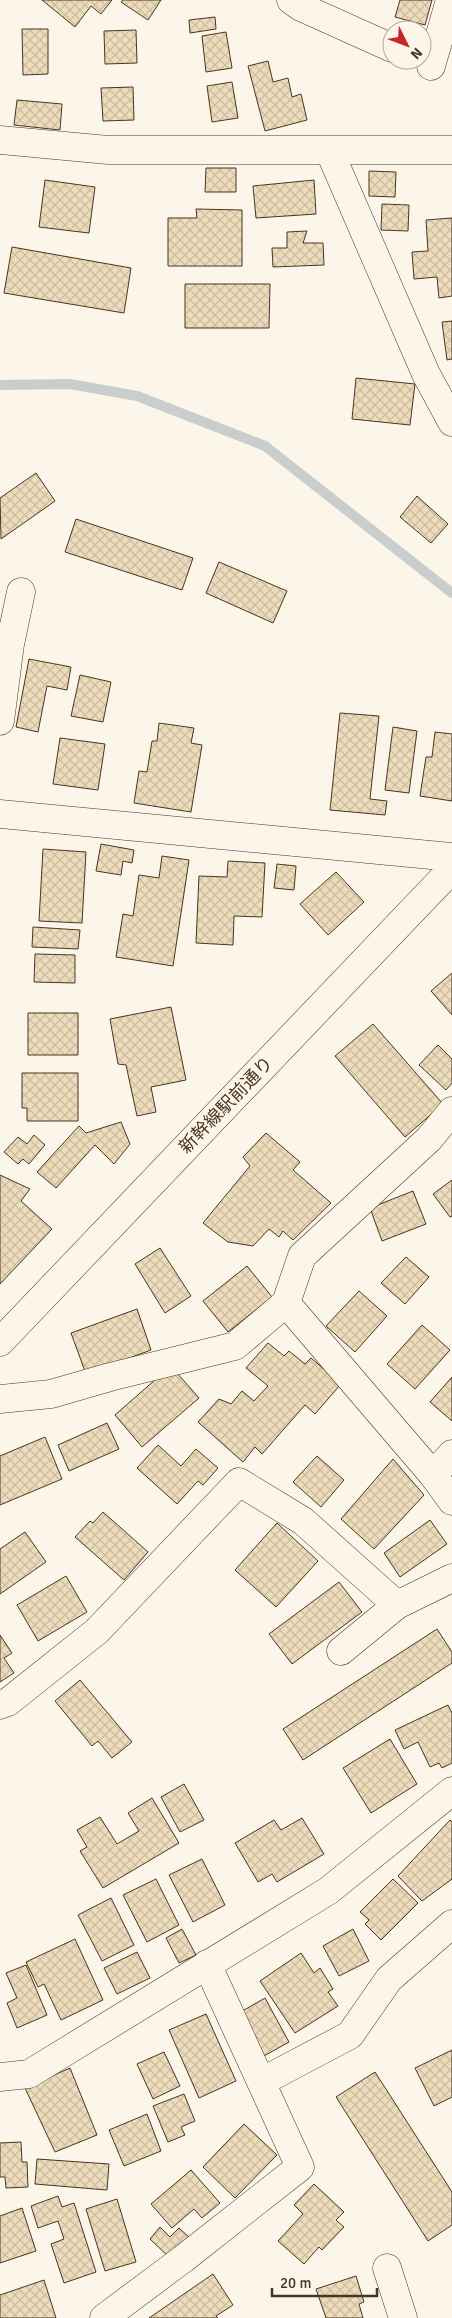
<svg xmlns="http://www.w3.org/2000/svg" width="452" height="2318" font-family="Signika,'Noto Sans JP',sans-serif">
	<style>
		.lines { fill: none; stroke-linecap: round; stroke-linejoin: round }
		.stream { stroke: #c9cecd; stroke-width: 10 }
		.building { fill: url(#building-cross-hatch); stroke: #4a3520 }
		.minor-casing { stroke: #4a3520; stroke-width: 29 }
		.minor { stroke: #fbf6e9; stroke-width: 28 }
		.labels { text-anchor: middle; stroke-width: 4; stroke-linejoin: round; paint-order: stroke }
		.street-label { font-size: 18px; fill: #4a3520; stroke: #fbf6e9 }
	</style>
	<defs>
		<pattern id="building-cross-hatch" width="8" height="8" patternUnits="userSpaceOnUse" patternTransform="scale(1.25)"><rect width="8" height="8" fill="#ecdcbc"/><path d="M0 0l8 8M0 8l8-8" fill="none" stroke="#ccbda1"/></pattern>
	</defs>
	<rect width="100%" height="100%" fill="#fbf6e9"/>
	<g class="lines">
		<path class="stream" d="M 0,385 L 70,384 L 137,396 L 265,446 L 452,593"/>
	</g>
	<path class="building" d="M 42,0 L 112,0 L 101,14 L 91,6 L 75,27 Z
		M 123,0 L 161,0 L 148,20 L 121,2 Z
		M 400,0 L 432,0 L 425,25 L 395,17 Z
		M 215,17 L 216,29 L 190,33 L 189,20 Z
		M 22,29 L 48,29 L 48,74 L 23,75 Z
		M 136,30 L 137,63 L 105,64 L 104,31 Z
		M 226,32 L 232,68 L 206,72 L 202,36 Z
		M 268,61 L 273,82 L 288,78 L 292,97 L 301,94 L 307,120 L 265,131 L 248,66 Z
		M 232,82 L 238,118 L 212,122 L 207,86 Z
		M 133,87 L 134,120 L 103,121 L 101,88 Z
		M 17,100 L 62,104 L 60,130 L 14,125 Z
		M 206,168 L 236,168 L 236,192 L 205,192 Z
		M 369,171 L 396,172 L 395,197 L 369,196 Z
		M 45,180 L 95,187 L 89,233 L 39,227 Z
		M 314,180 L 316,214 L 256,218 L 253,186 Z
		M 382,204 L 409,205 L 408,231 L 381,230 Z
		M 196,209 L 242,210 L 242,266 L 168,266 L 168,218 L 197,218 Z
		M 452,218 L 452,296 L 439,298 L 437,277 L 414,279 L 412,252 L 428,251 L 426,220 Z
		M 307,231 L 303,243 L 323,243 L 324,265 L 273,267 L 272,248 L 287,248 L 287,232 Z
		M 12,247 L 131,268 L 124,313 L 4,293 Z
		M 185,284 L 270,284 L 269,328 L 185,328 Z
		M 452,321 L 452,359 L 447,360 L 442,322 Z
		M 356,378 L 415,384 L 410,425 L 352,419 Z
		M 36,473 L 55,501 L 1,539 L 0,498 Z
		M 417,496 L 448,524 L 431,543 L 400,517 Z
		M 76,519 L 193,558 L 182,590 L 65,552 Z
		M 219,562 L 287,591 L 273,623 L 206,593 Z
		M 29,659 L 71,667 L 67,690 L 47,686 L 38,732 L 16,727 Z
		M 80,675 L 111,682 L 103,722 L 71,716 Z
		M 340,713 L 379,716 L 370,799 L 387,801 L 385,815 L 330,810 Z
		M 159,723 L 194,728 L 191,743 L 202,745 L 191,812 L 134,803 L 139,771 L 147,772 L 152,741 L 157,741 Z
		M 393,727 L 417,731 L 409,793 L 385,790 Z
		M 435,732 L 452,734 L 452,801 L 420,796 L 426,757 L 432,757 Z
		M 60,738 L 105,744 L 98,790 L 53,784 Z
		M 101,844 L 134,850 L 132,863 L 123,861 L 121,875 L 96,871 Z
		M 43,849 L 86,852 L 82,923 L 39,921 Z
		M 162,856 L 189,860 L 173,966 L 116,957 L 123,914 L 133,916 L 139,875 L 159,878 Z
		M 228,861 L 265,863 L 262,917 L 234,916 L 233,945 L 196,943 L 199,876 L 227,877 Z
		M 277,864 L 296,866 L 294,890 L 274,888 Z
		M 336,872 L 364,902 L 328,935 L 300,904 Z
		M 33,927 L 80,930 L 78,949 L 32,947 Z
		M 35,954 L 75,955 L 75,983 L 34,982 Z
		M 452,973 L 452,1015 L 431,991 Z
		M 171,1007 L 186,1080 L 151,1087 L 156,1112 L 137,1116 L 126,1065 L 118,1064 L 110,1019 Z
		M 28,1013 L 78,1013 L 78,1055 L 28,1055 Z
		M 373,1024 L 443,1104 L 405,1137 L 335,1056 Z
		M 438,1045 L 452,1059 L 452,1083 L 446,1090 L 419,1065 Z
		M 22,1073 L 78,1073 L 78,1121 L 27,1121 L 27,1108 L 22,1108 Z
		M 121,1122 L 130,1144 L 114,1164 L 95,1145 L 56,1188 L 37,1172 L 79,1126 L 86,1133 Z
		M 266,1133 L 300,1162 L 293,1170 L 331,1203 L 293,1240 L 283,1231 L 279,1237 L 269,1229 L 253,1246 L 228,1242 L 203,1223 L 250,1166 L 243,1157 Z
		M 34,1135 L 45,1145 L 29,1164 L 23,1159 L 18,1164 L 4,1152 L 18,1137 L 27,1144 Z
		M 0,1175 L 30,1189 L 21,1201 L 52,1229 L 0,1284 Z
		M 452,1180 L 452,1216 L 450,1217 L 433,1194 Z
		M 413,1191 L 426,1224 L 382,1241 L 370,1208 Z
		M 160,1248 L 191,1296 L 165,1313 L 135,1264 Z
		M 406,1257 L 429,1277 L 405,1304 L 381,1283 Z
		M 247,1266 L 272,1297 L 228,1332 L 203,1301 Z
		M 359,1291 L 387,1316 L 355,1352 L 326,1326 Z
		M 137,1309 L 151,1350 L 86,1374 L 71,1333 Z
		M 422,1325 L 450,1350 L 415,1389 L 387,1364 Z
		M 268,1343 L 284,1356 L 289,1351 L 305,1364 L 311,1358 L 341,1384 L 315,1414 L 305,1405 L 262,1454 L 255,1447 L 243,1462 L 198,1422 L 219,1399 L 231,1404 L 242,1391 L 254,1401 L 268,1386 L 246,1368 Z
		M 177,1373 L 199,1398 L 142,1447 L 115,1415 L 156,1379 Z
		M 452,1377 L 452,1421 L 430,1402 Z
		M 107,1423 L 119,1449 L 69,1471 L 58,1445 Z
		M 45,1437 L 62,1479 L 0,1505 L 0,1456 Z
		M 158,1445 L 181,1466 L 196,1449 L 218,1468 L 203,1485 L 198,1481 L 177,1504 L 137,1468 Z
		M 317,1456 L 344,1480 L 321,1507 L 293,1482 Z
		M 393,1459 L 424,1495 L 374,1549 L 341,1519 Z
		M 103,1512 L 148,1552 L 124,1580 L 75,1537 L 90,1521 L 93,1523 Z
		M 430,1520 L 447,1544 L 400,1577 L 384,1553 Z
		M 277,1523 L 318,1561 L 276,1607 L 235,1570 Z
		M 25,1532 L 46,1562 L 0,1594 L 0,1549 Z
		M 66,1576 L 87,1612 L 38,1641 L 17,1605 Z
		M 339,1582 L 362,1612 L 292,1664 L 269,1634 Z
		M 437,1629 L 452,1652 L 452,1663 L 303,1760 L 283,1729 Z
		M 0,1635 L 12,1653 L 4,1658 L 14,1673 L 0,1682 Z
		M 80,1680 L 132,1742 L 112,1758 L 98,1741 L 92,1746 L 55,1701 Z
		M 448,1705 L 452,1713 L 452,1763 L 442,1768 L 439,1763 L 430,1767 L 418,1742 L 404,1749 L 395,1730 Z
		M 390,1739 L 417,1784 L 371,1813 L 343,1768 Z
		M 184,1784 L 204,1820 L 180,1832 L 161,1797 Z
		M 152,1798 L 179,1843 L 103,1888 L 80,1851 L 87,1847 L 77,1830 L 100,1817 L 117,1844 L 139,1831 L 128,1813 Z
		M 302,1818 L 324,1854 L 277,1882 L 272,1874 L 258,1882 L 235,1843 L 274,1820 L 281,1830 Z
		M 450,1820 L 452,1822 L 452,1879 L 422,1901 L 398,1876 Z
		M 202,1859 L 225,1905 L 193,1922 L 169,1875 Z
		M 156,1879 L 179,1925 L 147,1942 L 123,1895 Z
		M 393,1879 L 418,1903 L 381,1940 L 365,1924 L 369,1920 L 360,1912 Z
		M 111,1898 L 134,1945 L 102,1961 L 78,1915 Z
		M 182,1929 L 196,1955 L 179,1963 L 166,1938 Z
		M 353,1929 L 369,1961 L 339,1976 L 323,1946 Z
		M 75,1939 L 103,2000 L 61,2020 L 44,1984 L 38,1987 L 26,1962 Z
		M 137,1952 L 150,1978 L 117,1994 L 104,1968 Z
		M 301,1953 L 314,1973 L 320,1968 L 333,1989 L 328,1992 L 338,2006 L 295,2033 L 260,1981 Z
		M 26,1965 L 47,2015 L 17,2028 L 7,2003 L 17,1998 L 6,1973 Z
		M 265,1998 L 289,2042 L 264,2056 L 239,2013 Z
		M 206,2014 L 236,2081 L 199,2098 L 169,2030 Z
		M 452,2050 L 452,2097 L 434,2106 L 415,2068 Z
		M 164,2052 L 180,2086 L 153,2099 L 137,2064 Z
		M 70,2068 L 97,2135 L 55,2152 L 25,2088 Z
		M 375,2072 L 452,2192 L 452,2225 L 428,2241 L 336,2097 Z
		M 184,2094 L 195,2121 L 181,2127 L 185,2135 L 168,2142 L 153,2106 Z
		M 147,2114 L 161,2151 L 124,2166 L 109,2130 Z
		M 244,2124 L 277,2155 L 235,2198 L 203,2167 Z
		M 21,2142 L 22,2162 L 27,2162 L 28,2187 L 6,2188 L 5,2177 L 0,2177 L 0,2143 Z
		M 37,2159 L 109,2164 L 107,2190 L 35,2184 Z
		M 191,2170 L 220,2203 L 202,2218 L 194,2209 L 172,2228 L 151,2204 Z
		M 314,2184 L 344,2212 L 336,2220 L 344,2227 L 322,2250 L 319,2247 L 304,2264 L 278,2241 L 303,2214 L 294,2205 Z
		M 58,2196 L 62,2207 L 74,2203 L 96,2272 L 64,2283 L 51,2244 L 64,2239 L 58,2221 L 38,2228 L 31,2206 Z
		M 117,2199 L 136,2262 L 105,2271 L 86,2209 Z
		M 22,2208 L 36,2251 L 0,2263 L 0,2216 Z
		M 160,2227 L 170,2237 L 179,2228 L 190,2238 L 171,2259 L 150,2239 Z
		M 213,2274 L 233,2305 L 216,2316 L 218,2318 L 149,2318 Z
		M 356,2276 L 364,2302 L 359,2304 L 363,2318 L 326,2318 L 316,2289 Z
		M 44,2280 L 56,2318 L 0,2318 L 0,2295 Z"/>
	<g class="lines">
		<g class="minor-casing">
			<path id="minor" d="M 291,0 L 301,7 L 392,48
				M 431,66 L 450,0
				M 0,140 L 108,150 L 452,150
				M 329,150 L 426,374 L 452,422
				M 0,721 L 10,644 L 21,592
				M 0,814 L 452,857
				M 286,1303 L 433,1475 L 452,1501
				M 0,1342 L 452,869
				M 0,1399 L 51,1394 L 110,1377 L 235,1346 L 286,1303 L 302,1256 L 429,1139 L 452,1111
				M 433,1475 L 452,1454
				M 341,1651 L 397,1605 L 452,1578
				M 0,1705 L 8,1702 L 97,1631 L 239,1482 L 303,1521 L 397,1605
				M 0,2077 L 29,2074 L 328,1891 L 452,1791
				M 261,2082 L 350,2035 L 389,1979 L 452,1924
				M 387,2268 L 403,2318
				M 104,2318 L 183,2259 L 300,2167 L 207,1964"/>
		</g>
		<use href="#minor" class="minor"/>
	</g>
	<g class="labels">
		<g class="street-label">
			<text transform="translate(226 1105) rotate(-46)" y="6">新幹線駅前通り</text>
		</g>
	</g>
	<g transform="translate(407 45) rotate(132)"><circle r="24" fill="#fbf6e9" stroke="#b4a999"/>
	<path d="M0-4L9 19L0 12L-9 19Z" fill="#c62828"/>
	<text y="-8" font-size="14" font-weight="bold" text-anchor="middle" fill="#4a3520">N</text>
	</g>
	<path d="M272 2288v8h105v-8" fill="none" stroke="#4a3520" stroke-width="2.5"/>
	<text x="280" y="2288" font-size="15" fill="#4a3520" stroke="#fbf6e9" stroke-width="4" paint-order="stroke">20 m</text>
</svg>
